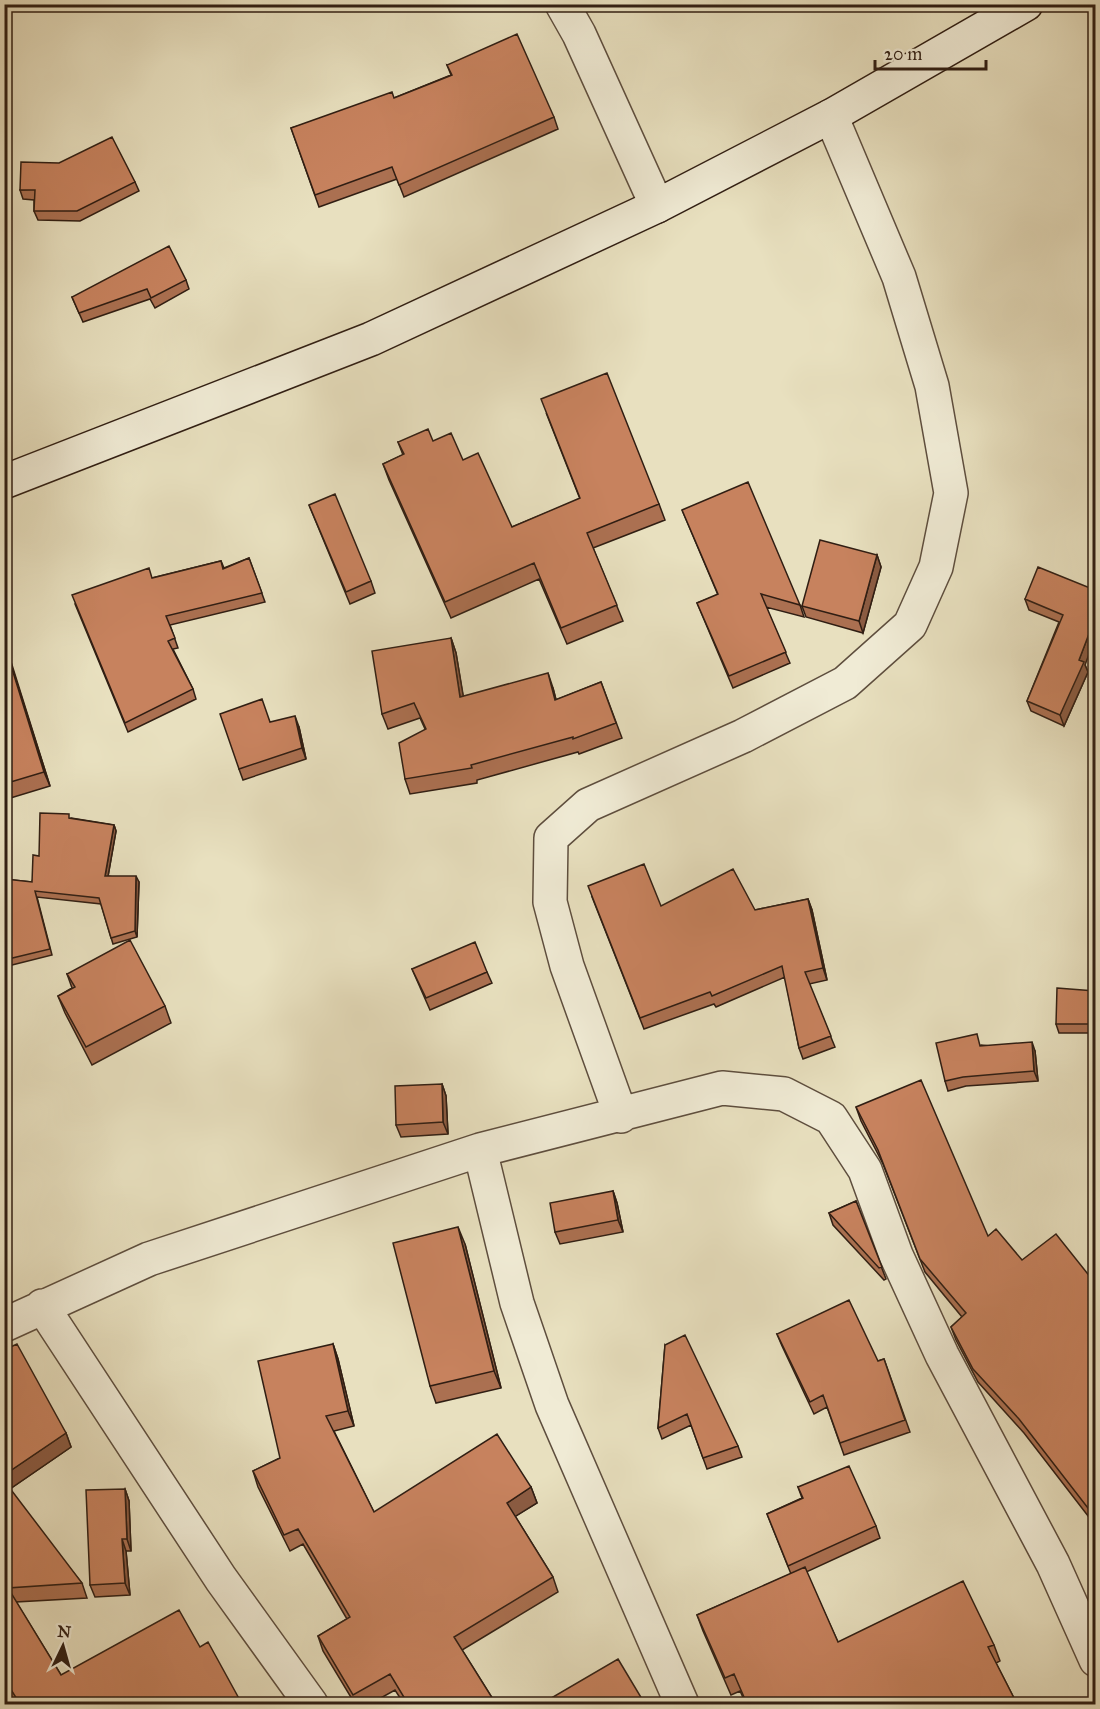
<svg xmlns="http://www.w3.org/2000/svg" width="1100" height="1709" font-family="'IM FELL Great Primer',serif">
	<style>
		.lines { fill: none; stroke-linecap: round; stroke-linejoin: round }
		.street-casing { stroke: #5e4e3e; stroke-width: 36 }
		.secondary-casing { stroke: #301e13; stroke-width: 36 }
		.street { stroke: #f0ebd5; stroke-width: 33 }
		.secondary { stroke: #f0ebd5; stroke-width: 33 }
		.wall { fill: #ab7051; stroke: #301e13; stroke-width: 1.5 }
		.shaded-wall { fill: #8b5b42; stroke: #301e13; stroke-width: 1.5 }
		.building { fill: #c7825e; stroke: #301e13; stroke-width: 1.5 }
	</style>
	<rect width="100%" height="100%" fill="#e8e0bf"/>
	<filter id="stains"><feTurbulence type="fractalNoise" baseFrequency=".00333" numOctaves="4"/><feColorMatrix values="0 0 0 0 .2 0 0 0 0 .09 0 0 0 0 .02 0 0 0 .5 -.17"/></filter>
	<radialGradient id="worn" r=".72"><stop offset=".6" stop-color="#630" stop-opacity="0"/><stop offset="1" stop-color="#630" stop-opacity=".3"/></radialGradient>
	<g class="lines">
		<g class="street-casing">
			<path id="street" d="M 562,4 L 579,34 L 657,206
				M 621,1116 L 567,966 L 550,902 L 551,838 L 588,805 L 743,736 L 845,683 L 910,625 L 936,567 L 951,493 L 932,386 L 899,277 L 831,116
				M 480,1150 L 517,1303 L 552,1405 L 682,1704
				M 42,1306 L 221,1579 L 311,1704
				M 4,1325 L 149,1259 L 480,1150 L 722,1088 L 784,1094 L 831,1118 L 865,1170 L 896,1255 L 942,1355 L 1053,1564 L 1096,1660"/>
		</g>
		<g class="secondary-casing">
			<path id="secondary" d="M 4,482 L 371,339 L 657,206 L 831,116 L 1026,4"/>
		</g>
		<use href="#street" class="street"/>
		<use href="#secondary" class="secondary"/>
	</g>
	<path class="wall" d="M 447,65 L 554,117 L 558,129 L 404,197 L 397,179 L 319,207 L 291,128 L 394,98 L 451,75 Z
		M 135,182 L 139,191 L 80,221 L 38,220 L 34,211 L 34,200 L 23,199 L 20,190 Z
		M 186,280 L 189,289 L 155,308 L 150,299 L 83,322 L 72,297 Z
		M 547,415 L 659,504 L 665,520 L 593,548 L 623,621 L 567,644 L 539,579 L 451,618 L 389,480 L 383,464 L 403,455 L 398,442 L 433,441 L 463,460 L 512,527 L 580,499 Z
		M 309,505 L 371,581 L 375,593 L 350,604 Z
		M 682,510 L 800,605 L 804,617 L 766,607 L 790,663 L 733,688 L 697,603 L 718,595 Z
		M 877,555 L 881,567 L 863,633 L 806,617 L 802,606 Z
		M 249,558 L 265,602 L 170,625 L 178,648 L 173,649 L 193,689 L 196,699 L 128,732 L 75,604 L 152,578 L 221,561 L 224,568 Z
		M 1095,590 L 1085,665 L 1088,672 L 1064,726 L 1031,711 L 1027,701 L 1059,622 L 1029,610 L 1025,599 Z
		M 451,638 L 456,653 L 463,696 L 553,688 L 556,700 L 601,682 L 622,738 L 579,754 L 578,752 L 477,780 L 477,783 L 410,794 L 405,779 L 425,729 L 420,718 L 388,729 L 382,714 Z
		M 4,642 L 50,786 L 4,800 Z
		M 270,722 L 299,727 L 306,759 L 243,780 L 239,769 Z
		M 71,818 L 114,825 L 116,831 L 108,876 L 139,882 L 137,937 L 113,944 L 101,904 L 37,897 L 52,955 L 4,967 L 5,879 L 32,882 L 39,856 Z
		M 592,897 L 661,906 L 755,910 L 808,899 L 812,910 L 827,980 L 809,984 L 835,1047 L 803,1059 L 799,1048 L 785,977 L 716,1007 L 714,1004 L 644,1029 Z
		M 412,969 L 487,972 L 492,983 L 430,1010 Z
		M 67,974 L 165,1006 L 171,1023 L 92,1065 L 65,1013 L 58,996 L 72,988 Z
		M 1095,991 L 1095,1033 L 1059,1033 L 1056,1024 Z
		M 981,1045 L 1035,1051 L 1038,1081 L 966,1086 L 948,1091 L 945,1081 Z
		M 442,1084 L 446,1096 L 448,1134 L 401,1137 L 396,1125 Z
		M 856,1107 L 988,1236 L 1022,1260 L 1095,1283 L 1095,1525 L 1024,1433 L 978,1382 L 956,1340 L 951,1327 L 962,1317 L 925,1272 L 883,1164 L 861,1121 Z
		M 613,1191 L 617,1203 L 623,1232 L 560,1244 L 555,1232 Z
		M 856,1201 L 886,1279 L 884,1280 L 833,1225 L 829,1213 Z
		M 465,1244 L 501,1388 L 436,1403 L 430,1386 Z
		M 777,1334 L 878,1361 L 884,1359 L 910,1432 L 844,1455 L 827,1407 L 814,1414 L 782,1346 Z
		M 333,1344 L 338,1359 L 354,1426 L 334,1431 L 374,1512 L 531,1487 L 537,1503 L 515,1516 L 553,1577 L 558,1592 L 462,1650 L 496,1704 L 404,1704 L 395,1690 L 370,1704 L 355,1704 L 323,1651 L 318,1636 L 347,1619 L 303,1544 L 290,1551 L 258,1487 L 253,1471 L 280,1458 Z
		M 665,1345 L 738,1446 L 742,1457 L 707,1469 L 691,1425 L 662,1439 L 658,1428 Z
		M 4,1350 L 66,1433 L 71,1447 L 7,1491 L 82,1583 L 87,1598 L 16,1602 L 61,1675 L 200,1647 L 242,1704 L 17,1704 L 16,1703 L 13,1704 L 4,1704 Z
		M 798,1487 L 876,1526 L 880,1538 L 806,1572 L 838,1642 L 994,1645 L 1000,1661 L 996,1663 L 1017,1704 L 746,1704 L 740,1691 L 731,1695 L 703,1631 L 697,1615 L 791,1574 L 767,1514 L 802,1498 Z
		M 125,1489 L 129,1501 L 131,1551 L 126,1551 L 130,1595 L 95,1597 L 90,1585 Z"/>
	<path class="shaded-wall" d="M 877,555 L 881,567 L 863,633 L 859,621 Z
		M 1095,618 L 1095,638 L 1085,665 L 1088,672 L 1064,726 L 1060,715 L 1079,660 Z
		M 451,638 L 456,653 L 466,712 L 460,697 Z
		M 4,642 L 7,649 L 50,786 L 44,772 Z
		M 548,673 L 553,688 L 560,715 L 555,700 Z
		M 295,716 L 299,727 L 306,759 L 302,748 Z
		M 114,825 L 116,831 L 107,882 L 105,876 Z
		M 136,876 L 139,882 L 137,937 L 135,931 Z
		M 808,899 L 812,910 L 827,980 L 823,968 Z
		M 1032,1042 L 1035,1051 L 1038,1081 L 1034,1071 Z
		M 442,1084 L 446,1096 L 448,1134 L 443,1122 Z
		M 613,1191 L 617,1203 L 623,1232 L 618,1220 Z
		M 458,1227 L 465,1244 L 501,1388 L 494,1371 Z
		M 1095,1336 L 1095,1351 L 1091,1339 Z
		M 333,1344 L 338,1359 L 354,1426 L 348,1411 Z
		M 66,1433 L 71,1447 L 4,1493 L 4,1475 Z
		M 531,1487 L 537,1503 L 513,1518 L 507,1503 Z
		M 125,1489 L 129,1501 L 131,1551 L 127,1539 Z
		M 1095,1509 L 1095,1524 L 1091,1512 Z
		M 122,1539 L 126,1551 L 130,1595 L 125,1583 Z"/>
	<path class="building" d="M 517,34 L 554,117 L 399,185 L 392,167 L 315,195 L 291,128 L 392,92 L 394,98 L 452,75 L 447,65 Z
		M 112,137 L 135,182 L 77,211 L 34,211 L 35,190 L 20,190 L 21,162 L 59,163 Z
		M 169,246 L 186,280 L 151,298 L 147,289 L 79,313 L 72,297 Z
		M 607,373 L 659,504 L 587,533 L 617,605 L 561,628 L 534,563 L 445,602 L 383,464 L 404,454 L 398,442 L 428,429 L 433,441 L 451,433 L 463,460 L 478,453 L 512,527 L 580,498 L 541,399 Z
		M 748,482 L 800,605 L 761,594 L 786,652 L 729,676 L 697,603 L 718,594 L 682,510 Z
		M 335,494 L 371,581 L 346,592 L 309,505 Z
		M 820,540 L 877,555 L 859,621 L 802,606 Z
		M 249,558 L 262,593 L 166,616 L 175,638 L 168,641 L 193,689 L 125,723 L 72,595 L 149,568 L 152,578 L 221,561 L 223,569 Z
		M 1038,567 L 1095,590 L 1095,618 L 1079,660 L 1084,662 L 1060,715 L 1027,701 L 1063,615 L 1025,599 Z
		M 451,638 L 460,697 L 548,673 L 555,700 L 601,682 L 616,723 L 573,739 L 573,737 L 471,765 L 472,768 L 405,779 L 399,743 L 426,729 L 414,703 L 382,714 L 372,651 Z
		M 4,643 L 44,772 L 4,784 Z
		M 262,699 L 270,722 L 295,716 L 302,748 L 239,769 L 220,714 Z
		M 40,813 L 69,814 L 69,818 L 114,825 L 105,876 L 136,876 L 135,931 L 111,938 L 99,898 L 35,891 L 50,949 L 4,960 L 5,879 L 32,882 L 33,855 L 39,856 Z
		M 644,864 L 661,906 L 733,869 L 755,910 L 808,899 L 823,968 L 805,972 L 831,1036 L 799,1048 L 782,966 L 712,996 L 710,992 L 640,1018 L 588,886 Z
		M 130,940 L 165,1006 L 86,1047 L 58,996 L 75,987 L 67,974 Z
		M 475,942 L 487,972 L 426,998 L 412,969 Z
		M 1057,988 L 1095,991 L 1095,1024 L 1056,1024 Z
		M 977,1034 L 980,1046 L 1032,1042 L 1034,1071 L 963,1077 L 945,1081 L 936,1043 Z
		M 921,1080 L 988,1236 L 996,1229 L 1022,1260 L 1056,1234 L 1095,1283 L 1095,1336 L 1091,1339 L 1095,1345 L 1095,1509 L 1091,1512 L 1019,1419 L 973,1369 L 951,1327 L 966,1313 L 920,1259 L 878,1150 L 856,1107 Z
		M 442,1084 L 443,1122 L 396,1125 L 395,1086 Z
		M 613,1191 L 618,1220 L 555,1232 L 550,1203 Z
		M 856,1201 L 882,1267 L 879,1268 L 829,1213 Z
		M 458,1227 L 494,1371 L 430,1386 L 393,1243 Z
		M 849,1300 L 878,1361 L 884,1359 L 905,1420 L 840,1443 L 823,1395 L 810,1402 L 777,1334 Z
		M 685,1335 L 738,1446 L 703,1458 L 687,1414 L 658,1428 L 665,1345 Z
		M 17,1344 L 66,1433 L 4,1475 L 4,1350 Z
		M 333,1344 L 348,1411 L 326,1416 L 374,1512 L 497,1434 L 531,1487 L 507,1503 L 553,1577 L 454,1637 L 496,1704 L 408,1704 L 390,1674 L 353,1695 L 318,1636 L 350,1617 L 298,1529 L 284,1535 L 253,1471 L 280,1458 L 258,1361 Z
		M 849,1466 L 876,1526 L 788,1566 L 767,1514 L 803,1498 L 798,1487 Z
		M 125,1489 L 127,1539 L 122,1539 L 125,1583 L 90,1585 L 86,1490 Z
		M 4,1491 L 12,1491 L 82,1583 L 8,1588 L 61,1675 L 179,1610 L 200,1647 L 208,1642 L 242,1704 L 20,1704 L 10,1688 L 4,1692 Z
		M 805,1567 L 838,1642 L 963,1581 L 994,1645 L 988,1647 L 1017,1704 L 747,1704 L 734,1674 L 725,1678 L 697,1615 Z
		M 618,1659 L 645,1704 L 541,1704 Z"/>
	<rect width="1100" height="1709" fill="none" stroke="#e8e0bf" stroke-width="24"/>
	<rect x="6" y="6" width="1088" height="1697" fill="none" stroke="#301e13" stroke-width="3"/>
	<rect x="12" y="12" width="1076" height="1685" fill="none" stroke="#301e13" stroke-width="1.5"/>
	<g transform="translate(63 1646) rotate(5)" stroke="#f0ebd5" stroke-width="4.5" paint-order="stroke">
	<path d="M0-4.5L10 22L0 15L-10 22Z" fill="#301e13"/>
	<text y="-9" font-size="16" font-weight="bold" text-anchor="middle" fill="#301e13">N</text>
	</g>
	<path d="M875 60v9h111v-9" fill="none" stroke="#301e13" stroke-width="3"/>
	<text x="884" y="60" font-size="18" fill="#301e13" stroke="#f0ebd5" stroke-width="4.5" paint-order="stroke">20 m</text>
	<rect width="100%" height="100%" filter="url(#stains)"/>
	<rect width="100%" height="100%" fill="url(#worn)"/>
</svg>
